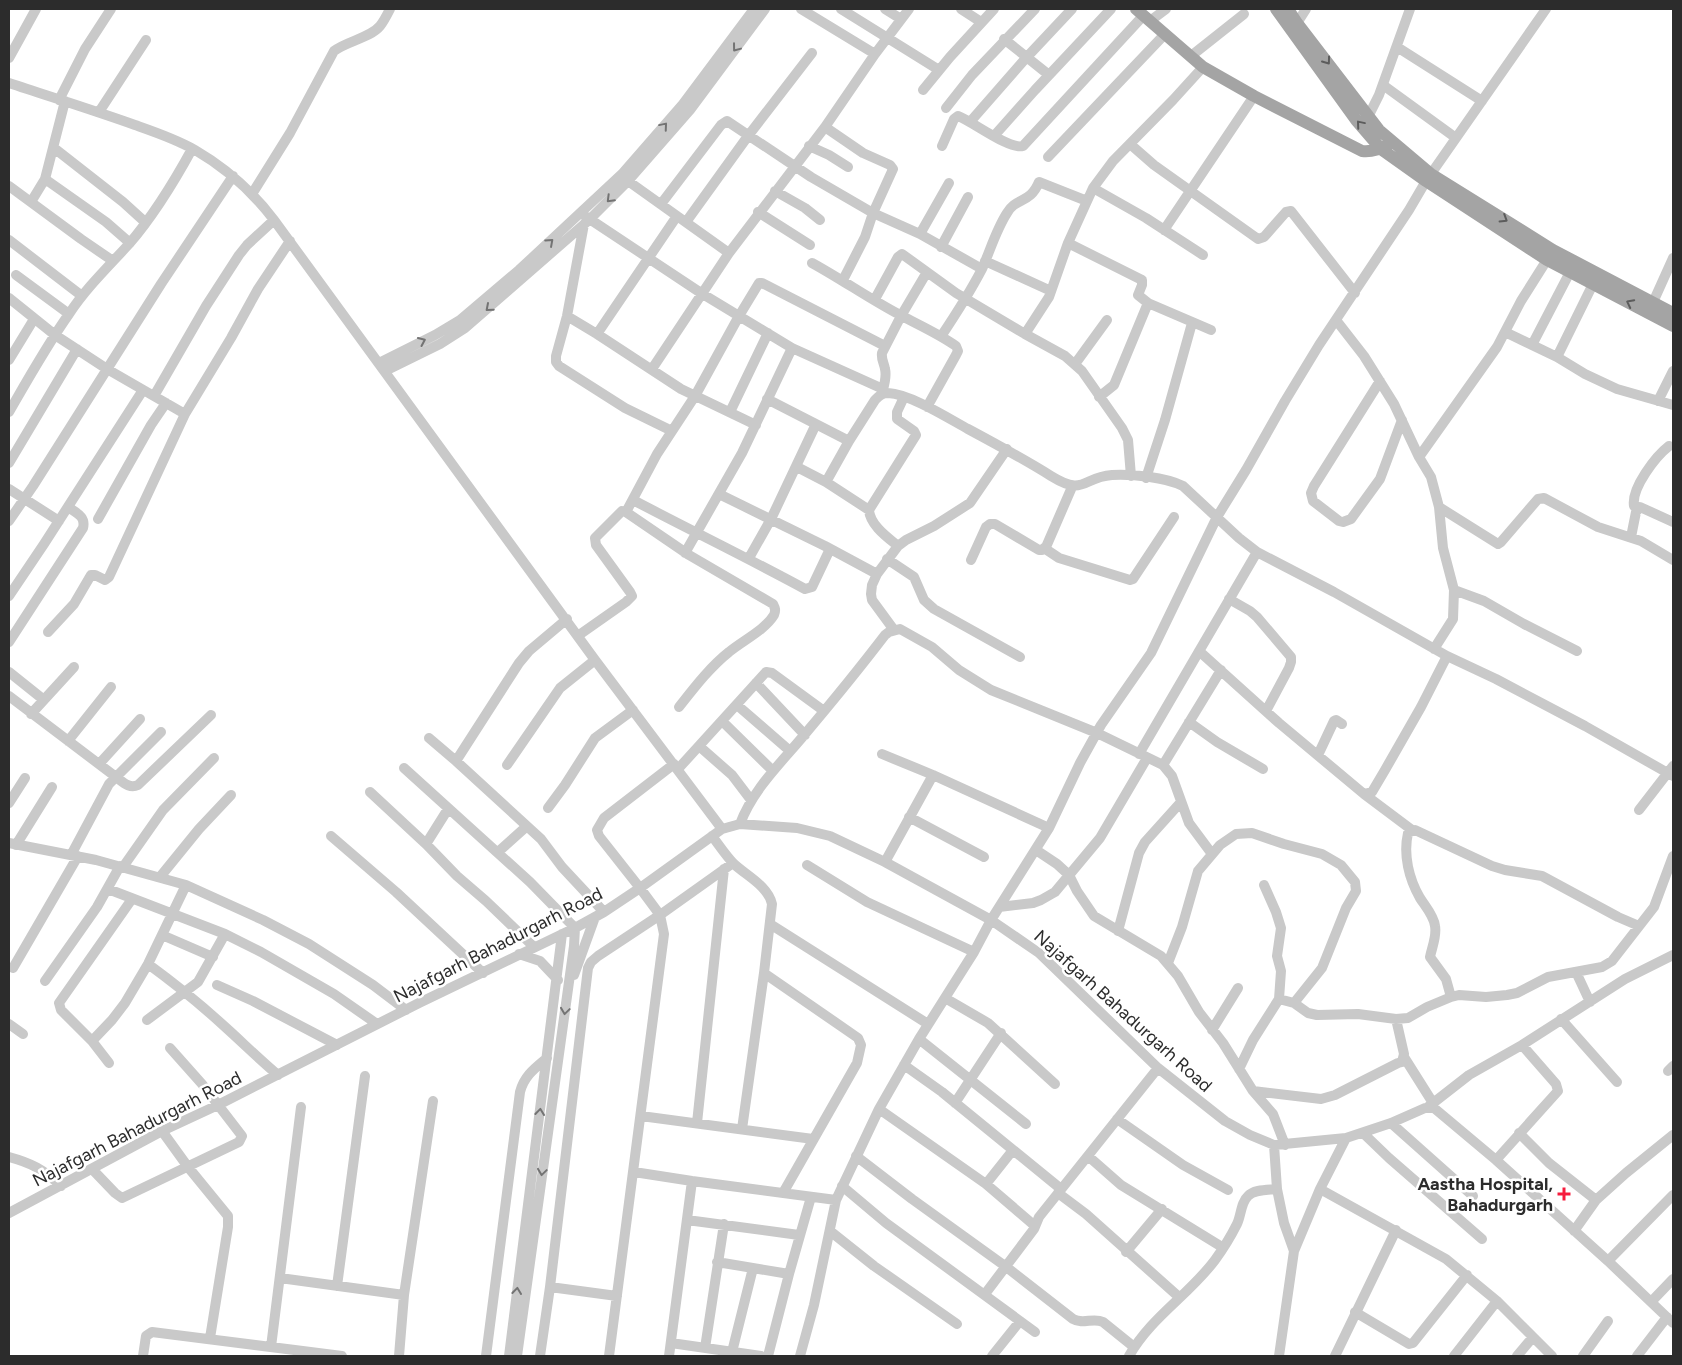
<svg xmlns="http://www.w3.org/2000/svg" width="1682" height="1365" font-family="Figtree,sans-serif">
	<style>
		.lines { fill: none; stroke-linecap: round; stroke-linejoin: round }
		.minor { stroke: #c9c9c9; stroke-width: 10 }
		.major { stroke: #a4a4a4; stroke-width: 12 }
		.oneway { stroke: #737373 }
		.oneway2 { stroke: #5c5c5c }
		.poi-dot { fill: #f61c3d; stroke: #fff; stroke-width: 2 }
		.labels { text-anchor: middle; stroke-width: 5; stroke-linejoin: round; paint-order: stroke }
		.street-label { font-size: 18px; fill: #2c2c2c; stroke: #fff }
		.poi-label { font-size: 18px; font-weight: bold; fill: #2c2c2c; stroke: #fff; text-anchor: end }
	</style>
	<rect width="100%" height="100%" fill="#fff"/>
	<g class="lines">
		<path class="minor" d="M 801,9 L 875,54
			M 841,9 L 939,70
			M 885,9 L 901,19
			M 961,9 L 981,22
			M 1150,21 L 1166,9
			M 1291,27 L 1299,20 L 1306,9
			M 1004,39 L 1049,75
			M 1397,47 L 1482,101
			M 1191,56 L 1244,14
			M 9,58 L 36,9
			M 9,83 C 51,97 93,110 135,125 C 155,132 176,139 195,150 C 226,168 252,191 274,220 L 595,660 L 722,829
			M 1383,85 L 1456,138
			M 923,90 L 950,57 L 994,9
			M 59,100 L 85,49 L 111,9
			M 946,108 L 972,75 L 1035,9
			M 99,112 L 146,40
			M 1368,117 L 1379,95 L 1410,9
			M 970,122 L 1026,58 L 1072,9
			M 825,127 L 863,153 L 890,165 L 893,169 L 873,213 L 865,237 L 843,280
			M 994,136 L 1035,90 L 1111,9
			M 1130,144 L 1154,165 L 1258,239 L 1264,237 L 1286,212 L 1291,211 L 1355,293
			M 809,146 L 829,155 L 848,167
			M 942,146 L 954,119 L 958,116 C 972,121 1009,150 1023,146 L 1143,16
			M 54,148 L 123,202 L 145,222
			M 1048,157 L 1165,34
			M 45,179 L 106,222 L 130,243
			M 628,181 L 729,253
			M 9,186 L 81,239 L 113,261
			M 1093,188 L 1146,218 L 1203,255
			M 775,191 L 805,208 L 820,220
			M 252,194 L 290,133 L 334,51 C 347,41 370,38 380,26 C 384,21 387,15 390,9
			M 31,202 L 45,179 L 65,101
			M 661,204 L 721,125 L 727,121 L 811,177 L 873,213 L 920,234 L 982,269
			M 758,212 L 810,245
			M 585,216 L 701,293 L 792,348 L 883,389
			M 686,222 L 748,136 L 812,53
			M 584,224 L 567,316 L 556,356 L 556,362 L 559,366 L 625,408 L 672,431
			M 1164,230 L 1254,96
			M 920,234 L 949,183
			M 9,240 L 82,296
			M 1068,243 L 1142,280 L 1142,285 L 1138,295 L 1148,303 L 1211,330
			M 941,247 L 968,197
			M 985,261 L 1051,291
			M 812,263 C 843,280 871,300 902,316 C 921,326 939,334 956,346 L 958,351 L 956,355 L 927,407
			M 16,275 L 69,314
			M 9,298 L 55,335 L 107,369 L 185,414
			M 875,299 L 898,257 L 902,254 L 956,293 L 1025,334
			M 1650,309 L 1673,258
			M 567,316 L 597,334 L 681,389 L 756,425
			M 1336,320 L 1364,356 L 1394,404 L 1419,457 L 1431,477 L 1439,507 L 1443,548 L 1454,590 L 1484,601 L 1524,624 L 1577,651
			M 1505,332 L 1557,357 L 1585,374 L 1617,389 L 1673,405
			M 597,334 L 677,216
			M 942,335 C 956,314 970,292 982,269 C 990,251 996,230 1007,213 C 1016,197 1030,204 1039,182 L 1087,201
			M 1532,345 L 1570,272
			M 1557,357 L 1593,284
			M 9,360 L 34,319
			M 379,363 L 435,335 L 460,320 L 519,270 L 622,174 L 683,104 L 754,9
			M 1075,364 L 1107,320
			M 652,369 L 729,253 L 825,127 L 875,54 L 909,9
			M 385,371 L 440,344 L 465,328 L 589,220 L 628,181 L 690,110 L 765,9
			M 1380,381 L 1314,486 L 1311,493 L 1313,501 L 1339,521 L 1343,522 L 1351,519 L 1380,479 L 1402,420
			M 882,393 C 884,386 887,377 885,369 C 884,363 881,359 882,353 L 901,316 L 927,272
			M 154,396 L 206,306 L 239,255 L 247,245 L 274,220
			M 1099,397 L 1114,385 L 1148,303
			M 767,399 L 849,441
			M 1658,401 L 1673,371
			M 9,412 C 28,379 47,345 69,314 C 86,288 108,267 129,244 C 154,215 174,182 192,149
			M 730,412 L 768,333
			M 1419,457 L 1497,347 L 1521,301 L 1550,255
			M 9,463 L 77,349
			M 797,467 L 826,482 L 869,510
			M 1131,476 L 1128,440 L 1122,428 L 1082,371 L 1065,356 L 1025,334 L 1049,297 L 1068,243 L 1093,188 L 1113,161 L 1173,100 L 1203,67
			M 1146,478 L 1165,420 L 1192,323
			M 826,482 L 849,441 L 875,400 C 879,396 882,393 888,393 C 910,394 948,418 968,429 C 996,444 1024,459 1051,476 C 1085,497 1082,477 1112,475 C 1132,474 1165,477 1183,486 L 1239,538 L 1257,552 L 1334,592 L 1447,656 L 1496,679 L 1585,726 L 1673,776
			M 9,489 L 59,521
			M 719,494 L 825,546 L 877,574
			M 633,500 C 690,530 748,558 805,589 L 812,587 L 830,549
			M 1439,507 L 1498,544 L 1501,542 L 1538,499 L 1544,498 L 1598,527 L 1641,541 L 1673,560
			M 1638,509 L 1634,506 C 1631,488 1656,456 1669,446
			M 626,512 L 657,454 L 695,396 L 739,316 L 759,283 L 762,283 L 885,346
			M 98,519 L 151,425 L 166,403
			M 9,521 L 33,486 L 161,284 L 233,176
			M 1631,537 L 1636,512 L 1640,507 L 1673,522
			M 898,546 C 887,537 870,525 869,510 L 916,435 L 914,431 L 897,419 L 897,412 L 904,397
			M 1044,548 L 1059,558 L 1130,580 L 1133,579 L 1174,517
			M 685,553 L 742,453 L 792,348
			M 749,558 L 771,519 L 816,424
			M 887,559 L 914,577 L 924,600 L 934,609 L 1020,657
			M 971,560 L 986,527 L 990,524 L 995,524 L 1039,550 L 1042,550 L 1046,547 L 1072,487
			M 9,596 L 44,544 L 143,390
			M 1229,599 L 1250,611 L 1257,617 L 1291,657 L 1291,662 L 1289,668 L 1266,711
			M 894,630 L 872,600 L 871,594 L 872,585 L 877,574 L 898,546 L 906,540 L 934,526 L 970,503 L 1007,449
			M 48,632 L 74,604 L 91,575 L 95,575 L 105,580 L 109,577 L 185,414 L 231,338 L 258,289 L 290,241
			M 579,635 L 626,602 L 632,596 L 630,592 L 596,545 L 595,538 L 622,511 L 626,512 L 689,555 L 773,604 C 775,608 776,610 774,615 C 765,630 742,641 729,652 C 710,667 694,688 679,707
			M 9,642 L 83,528 C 86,516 76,513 68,507
			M 1434,649 L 1453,619 L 1454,590
			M 1199,651 L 1279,723 L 1364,794 L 1372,792 L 1385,770 L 1421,707 L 1447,656
			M 9,672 L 44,700
			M 756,683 L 805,735
			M 9,696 L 116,777 C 123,782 129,789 138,785 L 211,715
			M 737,705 L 790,751
			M 31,714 L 74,667
			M 723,722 L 773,771
			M 1189,722 L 1217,742 L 1263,769
			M 429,738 L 456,761 L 541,839 L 562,867 L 604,912
			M 68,741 L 111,687
			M 699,746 L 732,775 L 751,800
			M 882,754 L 933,775 L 1049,828
			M 1139,754 L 1257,552
			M 1318,755 L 1334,721 L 1336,720 L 1342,724
			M 456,761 L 519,663 L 529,651 L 567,619
			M 99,764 L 140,719
			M 507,765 L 560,688 L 595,660
			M 1163,765 L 1221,670
			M 404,768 L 530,882 L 575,928 L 574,946 L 517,1356
			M 678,769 L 766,672 L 772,673 L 824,711
			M 370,792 L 426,844 L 457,876 L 486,901 L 534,947
			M 1364,794 L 1412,830
			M 9,803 L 25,778
			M 548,808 L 565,785 L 595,738 L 633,710
			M 1639,810 L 1673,766
			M 909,817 L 984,857
			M 740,824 C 753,789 781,763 805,734 C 832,702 859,669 885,635 L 889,632 L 900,629 L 932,647 L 959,670 L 991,690 L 1097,733 L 1163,765 L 1172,776 L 1189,823 L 1212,854
			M 331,836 L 396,892 L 483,973
			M 712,836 C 719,845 726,856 734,864 C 747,876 768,886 772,904 L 764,973 L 742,1129
			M 9,843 L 96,860 L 186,885 L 263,920 L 309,944 L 373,985 L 406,1010
			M 426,844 L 448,809
			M 16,845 L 52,787
			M 1036,850 L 1057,864 L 1069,875 L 1077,891 L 1094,916 L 1161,956 L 1178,976 L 1199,1012 L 1223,1043 L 1253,1091 L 1273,1114 L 1285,1145
			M 498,852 L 527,826
			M 71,855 L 109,784 L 161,732
			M 885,862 L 933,775
			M 807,865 L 867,902 L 974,952
			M 123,867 L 163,810 L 214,758
			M 160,877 L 199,829 L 231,795
			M 1264,885 L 1276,912 L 1281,928 L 1277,956 L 1281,971 L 1279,999
			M 108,889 L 225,934 L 261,952 L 334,994 L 377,1024
			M 999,907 L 1033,903 L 1041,900 L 1055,892 L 1100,838 L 1147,758
			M 770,924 L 928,1024
			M 1118,931 L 1139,853 L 1145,842 L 1181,802
			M 162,935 L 213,957
			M 519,954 L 540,961 L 558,980
			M 1168,963 L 1182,927 L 1198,871 L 1220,845 L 1236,834 L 1252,833 L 1284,844 L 1322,854 L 1341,865 L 1355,882 L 1356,891 L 1346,908 L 1322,968 L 1294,1003
			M 148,964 C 174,983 199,1003 223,1025 C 242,1042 259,1059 278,1075
			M 13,968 L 78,856
			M 1576,972 L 1590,1002
			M 764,973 L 858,1038 L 861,1045 L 857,1063 L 783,1193
			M 574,975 L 595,917
			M 45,981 L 97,907 L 120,866
			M 217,985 L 253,1001 L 337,1045
			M 1451,997 L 1446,979 L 1430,957 C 1432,947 1437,936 1435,926 C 1434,916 1425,906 1420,898 C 1409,879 1403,855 1408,833 L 1415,830 L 1492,866 L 1505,870 L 1542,876 L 1618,917 L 1639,926
			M 945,998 L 988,1023 L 1055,1084
			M 1561,1019 L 1617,1082
			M 147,1020 L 198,982 L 225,934
			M 9,1024 L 23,1034
			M 1212,1030 L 1238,988
			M 919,1039 L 1026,1124
			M 92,1041 L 112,1020 L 125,1003 L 148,964 L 186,885
			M 1404,1057 L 1433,1103
			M 109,1063 L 92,1041 L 61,1010 L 59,1003 L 132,899
			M 904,1065 L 942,1092 L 1061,1189
			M 1239,1069 L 1253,1040 L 1279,999 L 1294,1003 L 1308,1013 L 1317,1015 L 1358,1014 L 1396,1019 L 1408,1018 L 1427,1007 L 1451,997 L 1459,995 L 1486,997 L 1507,995 L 1517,993 L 1548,977 L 1602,967 L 1612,961 L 1654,907 L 1673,856
			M 1668,1071 L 1673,1066
			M 1253,1091 L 1321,1099 L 1335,1095 L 1398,1063 L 1402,1062 L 1404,1054 L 1396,1019
			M 955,1103 L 1001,1033
			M 1428,1107 L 1469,1075 L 1522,1045 L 1625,979 L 1673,955
			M 879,1109 L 986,1184 L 1035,1226
			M 641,1116 L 813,1139
			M 1117,1119 L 1183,1165 L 1228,1190
			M 697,1123 L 724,869
			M 1391,1123 L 1473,1196
			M 162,1131 L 188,1167 L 228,1216 L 228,1227 L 210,1338
			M 1363,1133 L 1389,1158 L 1482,1239
			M 1519,1133 L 1549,1163 L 1596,1200
			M 1274,1145 L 1277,1189 L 1284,1223 L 1294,1251
			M 856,1156 L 912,1199 L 1005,1266 L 1073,1319 C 1083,1325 1093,1317 1103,1322 L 1134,1347
			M 1088,1156 L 1121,1185 L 1222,1247
			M 9,1157 C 31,1163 43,1169 61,1186
			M 1496,1160 L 1558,1091 L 1556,1084 L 1522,1045
			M 92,1169 L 115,1193 L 122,1198 L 239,1142 L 242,1136 L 202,1084 L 170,1048
			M 634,1172 L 692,1181 L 836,1200
			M 986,1184 L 1013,1150
			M 842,1186 L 886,1223 L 1035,1332
			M 1320,1189 L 1446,1259 L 1497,1301 L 1552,1356
			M 1058,1193 L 1086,1214 L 1179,1297
			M 9,1213 L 162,1131 L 218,1105 L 419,1003 L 575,928 L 604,912 L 640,888 L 722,829 L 740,824 L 797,828 L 830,836 L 885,862 L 991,920 L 1039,953 L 1158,1068 L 1225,1121 L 1250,1135 L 1274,1145 L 1346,1138 L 1391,1123 L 1425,1108 L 1434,1108 L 1496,1160 L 1608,1261 L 1673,1323
			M 687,1220 L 799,1235
			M 830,1231 L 874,1266 L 957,1324
			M 1574,1231 L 1596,1200 L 1626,1173 L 1673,1135
			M 1126,1252 L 1162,1209
			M 1608,1261 L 1673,1195
			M 717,1262 L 789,1274
			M 280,1278 L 404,1295
			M 337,1286 L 365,1076
			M 550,1287 L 617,1296
			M 985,1294 L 1034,1229 L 1039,1217 L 1158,1068
			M 1651,1302 L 1673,1279
			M 1355,1312 L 1409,1344 L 1413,1343 L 1467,1275
			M 671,1343 L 761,1356
			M 271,1347 L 301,1107
			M 705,1348 L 724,1224
			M 732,1352 L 753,1268
			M 143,1356 L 146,1336 L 152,1332 L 342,1356
			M 399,1356 L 404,1295 L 433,1101
			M 486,1356 L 520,1092 C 524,1076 535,1068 547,1058
			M 509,1356 L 562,934
			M 540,1356 L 550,1287 L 588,968 L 591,962 L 598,956 L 660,915 L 733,863
			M 609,1356 L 664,934 L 660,915 L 640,888 L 599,836 L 597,830 L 604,818 L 674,764
			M 669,1356 L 692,1181
			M 768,1356 L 789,1274 L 811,1197
			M 800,1356 L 814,1305 L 836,1200 L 879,1109 L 919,1039 L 974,952 L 991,920 L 1049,828 L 1080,763 L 1101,725 L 1151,653 L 1217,517 L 1246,470 L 1285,401 L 1319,345 L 1409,210 L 1426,181 L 1546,9
			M 992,1356 L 1020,1321
			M 1129,1356 C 1151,1317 1189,1295 1215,1260 C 1223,1249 1231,1236 1237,1224 C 1241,1216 1241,1202 1248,1196 C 1254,1189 1268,1190 1277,1189
			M 1279,1356 L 1294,1251 L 1320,1189 L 1346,1138
			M 1335,1356 L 1396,1230
			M 1454,1356 L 1497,1301
			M 1517,1356 L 1533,1337
			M 1583,1356 L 1608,1321
			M 1637,1356 L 1667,1317"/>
		<path class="major" d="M 1136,9 L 1203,67 L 1254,96 L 1362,151 C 1372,152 1379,150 1388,145
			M 1276,9 L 1356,120 L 1381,149 L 1426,181 L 1547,260 L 1673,326
			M 1288,9 L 1297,23 L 1379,130 L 1431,174 L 1553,250 L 1673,313"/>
	</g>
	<defs><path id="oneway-chevron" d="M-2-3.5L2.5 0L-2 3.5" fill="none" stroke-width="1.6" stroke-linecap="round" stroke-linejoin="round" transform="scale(1.25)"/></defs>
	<g class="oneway">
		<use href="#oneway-chevron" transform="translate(736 48) rotate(127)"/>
		<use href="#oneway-chevron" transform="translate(664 126) rotate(-50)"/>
		<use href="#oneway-chevron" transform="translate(610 199) rotate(135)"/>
		<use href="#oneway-chevron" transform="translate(550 242) rotate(-42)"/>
		<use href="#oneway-chevron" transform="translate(489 308) rotate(139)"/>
		<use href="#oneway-chevron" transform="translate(422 341) rotate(-24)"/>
		<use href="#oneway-chevron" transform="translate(565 1011) rotate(98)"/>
		<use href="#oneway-chevron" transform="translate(540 1112) rotate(-83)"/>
		<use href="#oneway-chevron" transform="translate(542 1172) rotate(98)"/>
		<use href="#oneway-chevron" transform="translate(517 1291) rotate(-83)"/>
	</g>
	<g class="oneway2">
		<use href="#oneway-chevron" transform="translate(1327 61) rotate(54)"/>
		<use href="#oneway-chevron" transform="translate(1360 124) rotate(-130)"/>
		<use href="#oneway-chevron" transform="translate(1504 219) rotate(32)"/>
		<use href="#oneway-chevron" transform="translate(1630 303) rotate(-153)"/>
	</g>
	<path class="poi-dot" d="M1561.5 1186.5h5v5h5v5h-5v5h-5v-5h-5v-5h5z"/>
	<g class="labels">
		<g class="street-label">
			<text transform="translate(498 945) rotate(-27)" y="6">Najafgarh Bahadurgarh Road</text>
			<text transform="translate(1123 1011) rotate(42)" y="6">Najafgarh Bahadurgarh Road</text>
			<text transform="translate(137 1129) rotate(-27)" y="6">Najafgarh Bahadurgarh Road</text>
		</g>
		<g class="poi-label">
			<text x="1553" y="1190">Aastha Hospital,<tspan x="1553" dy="21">Bahadurgarh</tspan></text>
		</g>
	</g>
	<rect width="1682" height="1365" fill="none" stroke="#2c2c2c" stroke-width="20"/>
</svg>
